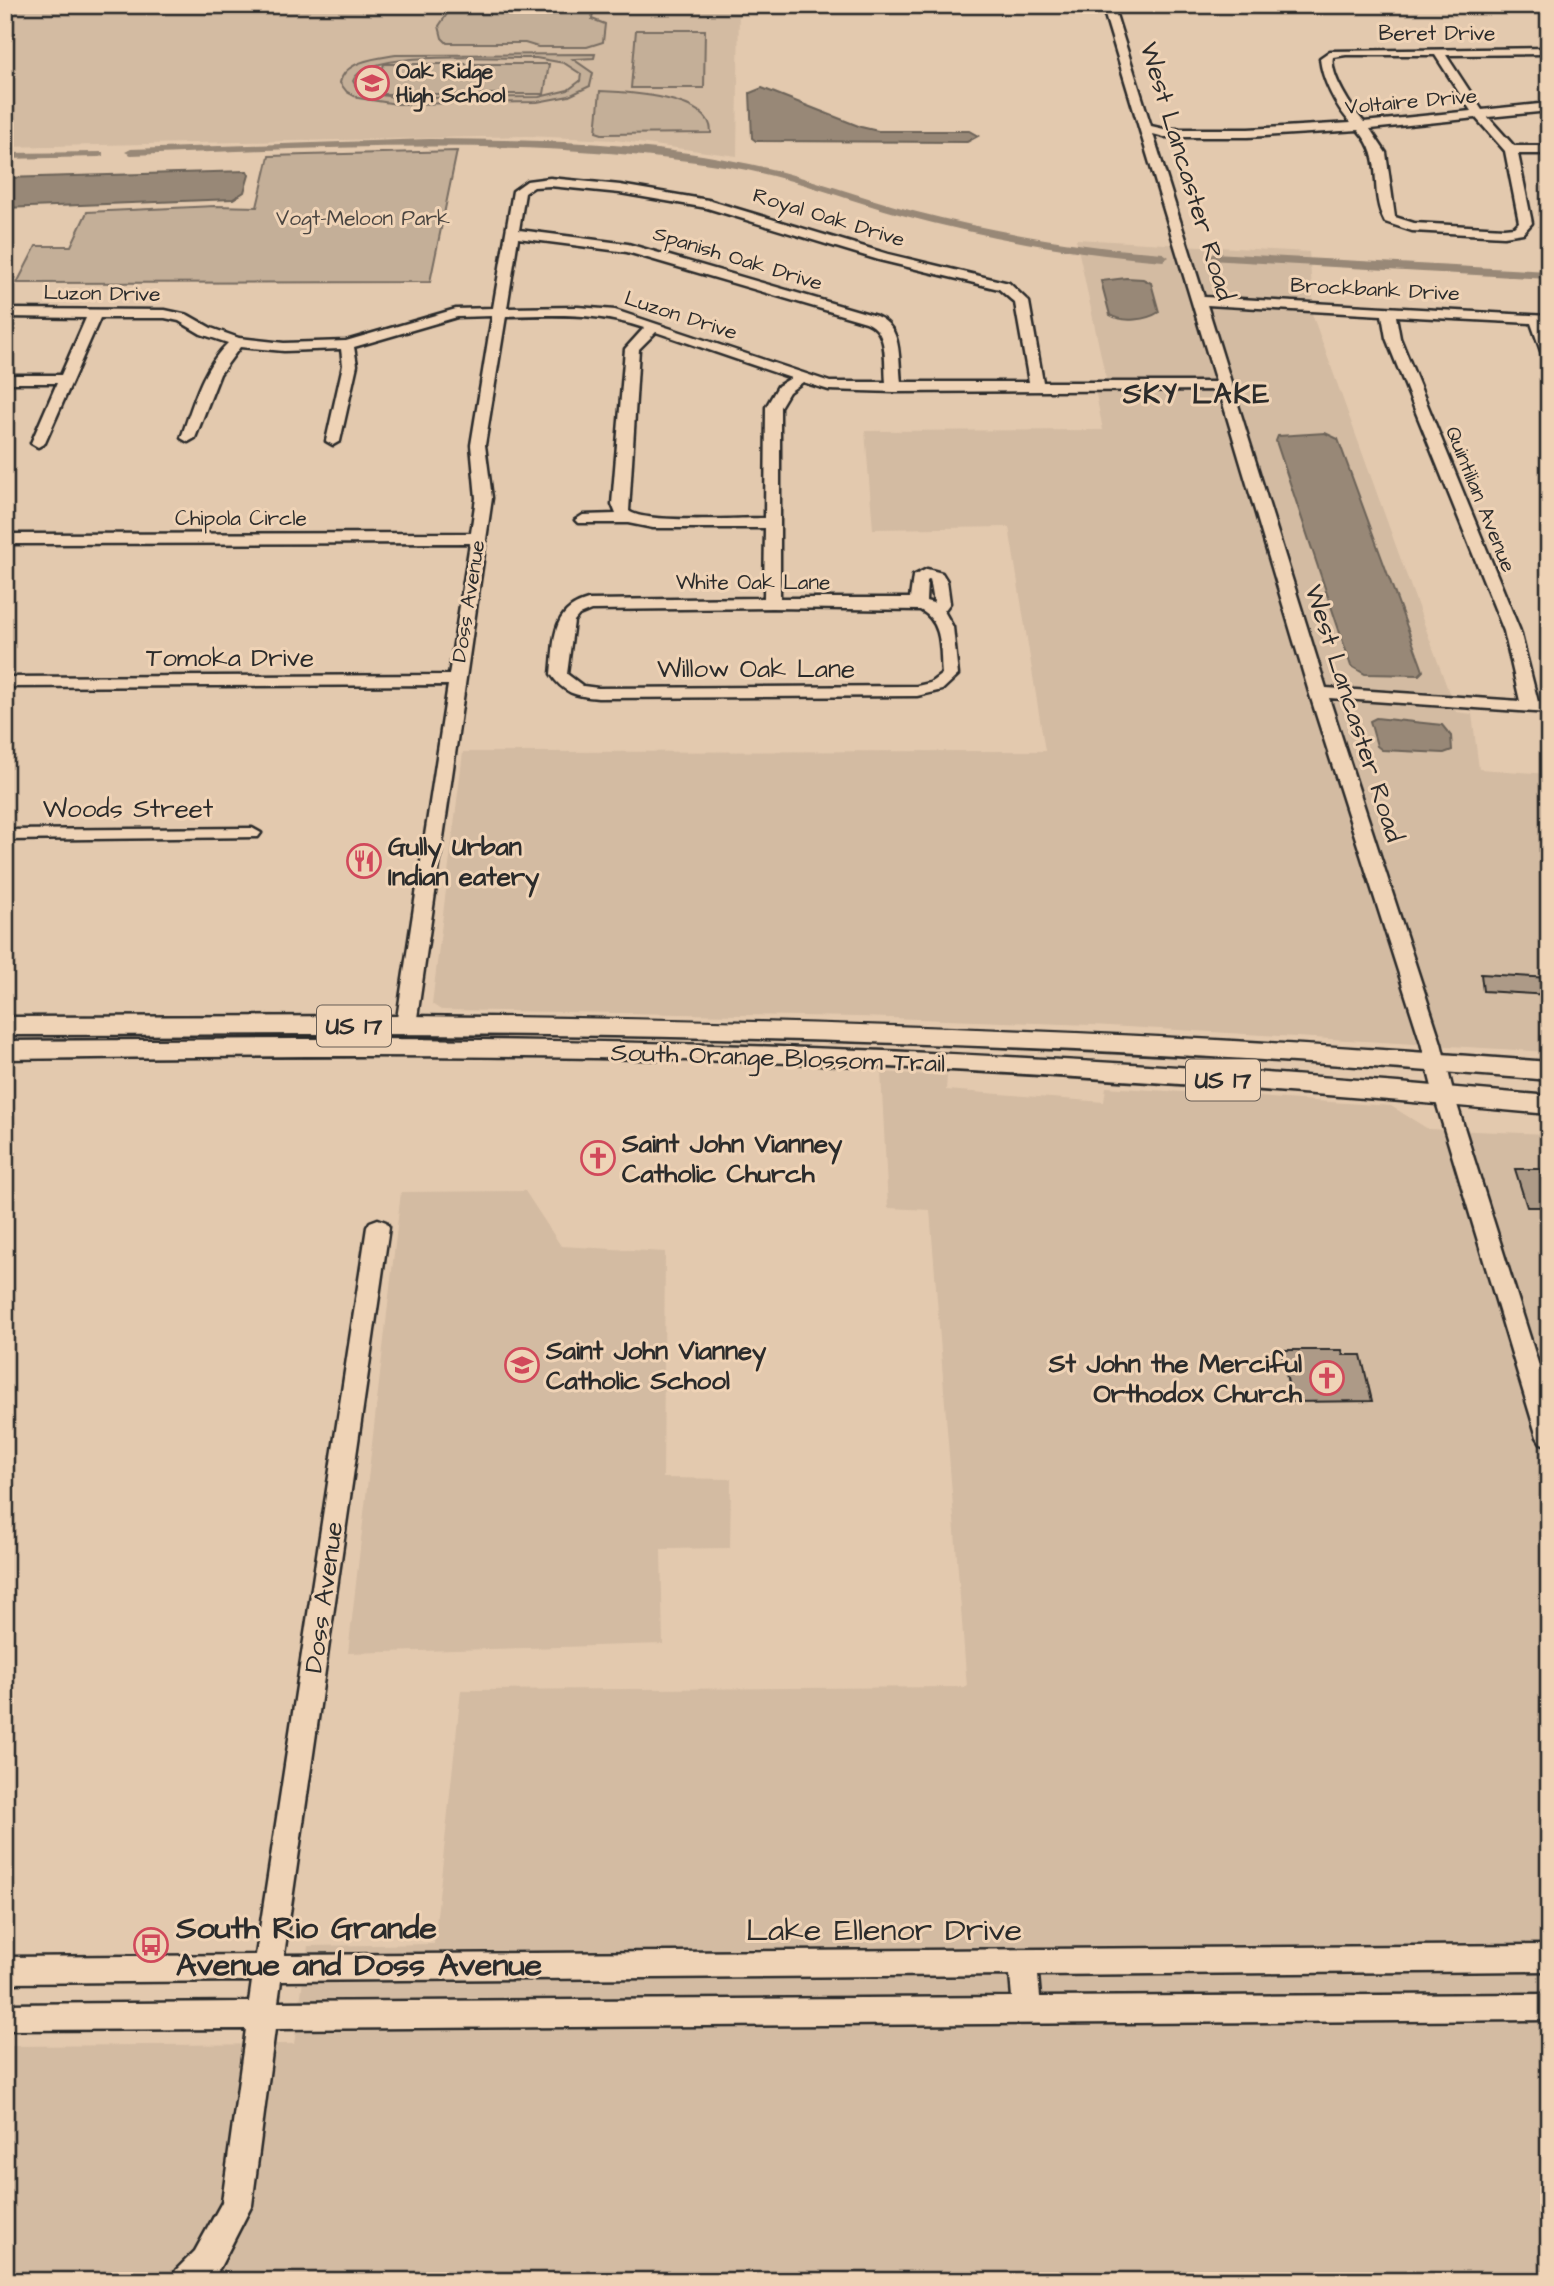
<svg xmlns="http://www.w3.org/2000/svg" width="1554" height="2286" font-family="'Architects Daughter',sans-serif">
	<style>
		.built { fill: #d3bba2 }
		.green { fill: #c4af98; stroke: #786d62; stroke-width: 2; fill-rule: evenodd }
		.water { fill: #988877; stroke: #6c6359; stroke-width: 2 }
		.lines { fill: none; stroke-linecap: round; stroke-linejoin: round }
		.canal { fill: #988877; fill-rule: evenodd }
		.building { fill: #ad9a87; stroke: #2b2b2b; stroke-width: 2 }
		.minor-casing { stroke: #2b2b2b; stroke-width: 5 }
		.major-casing { stroke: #2b2b2b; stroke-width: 5 }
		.minor { fill: #efd3b6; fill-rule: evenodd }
		.major { fill: #efd3b6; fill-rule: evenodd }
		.labels { text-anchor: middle; stroke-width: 6; stroke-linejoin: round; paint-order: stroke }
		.far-street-label { font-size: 21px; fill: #2b2b2b; stroke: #efd3b6 }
		.far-poi-label { font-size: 21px; font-weight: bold; fill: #2b2b2b; stroke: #efd3b6; text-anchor: start }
		.far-park-label { font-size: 21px; fill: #4a4541; stroke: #efd3b6 }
		.shield { fill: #efd3b6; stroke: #665d55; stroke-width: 2 }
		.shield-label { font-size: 24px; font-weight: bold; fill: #2b2b2b }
		.street-label { font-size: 26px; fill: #2b2b2b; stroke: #efd3b6 }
		.poi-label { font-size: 26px; font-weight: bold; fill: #2b2b2b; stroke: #efd3b6; text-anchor: start }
		.far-district-label { font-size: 28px; font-weight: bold; letter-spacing: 2px; fill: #2b2b2b; stroke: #efd3b6 }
		.near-poi-label { font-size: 32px; font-weight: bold; fill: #2b2b2b; stroke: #efd3b6; text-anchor: start }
		.near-street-label { font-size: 32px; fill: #2b2b2b; stroke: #efd3b6 }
	</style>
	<rect width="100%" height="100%" fill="#e3c9ae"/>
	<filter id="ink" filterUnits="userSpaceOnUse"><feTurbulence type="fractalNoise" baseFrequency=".0143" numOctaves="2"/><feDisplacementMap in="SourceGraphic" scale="14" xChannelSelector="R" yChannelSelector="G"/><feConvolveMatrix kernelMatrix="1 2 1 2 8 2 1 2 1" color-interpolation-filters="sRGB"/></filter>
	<g filter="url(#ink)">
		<path class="built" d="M 20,5 L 739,5 L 737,156 L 615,140 L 526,136 L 5,147 L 5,30 Z
			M 1076,239 L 1309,252 L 1313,299 L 1307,300 L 1456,712 L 1472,714 L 1479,769 L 1549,774 L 1549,1052 L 1092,1025 L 860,1017 L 441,1010 L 432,1004 L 463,752 L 1045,751 L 1009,527 L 873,529 L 865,431 L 1103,430 L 1093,379 L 1106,379 Z
			M 881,1072 L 947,1076 L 946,1090 L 1104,1102 L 1106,1087 L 1391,1106 L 1428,1129 L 1549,1134 L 1549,2281 L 5,2281 L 5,2046 L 294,2044 L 308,1946 L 434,1944 L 461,1690 L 967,1687 L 930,1210 L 888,1208 Z
			M 525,1191 L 561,1246 L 665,1252 L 663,1478 L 731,1479 L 730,1548 L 661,1549 L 663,1644 L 348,1653 L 401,1192 Z"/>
		<path class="green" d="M 461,5 L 594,5 L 592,19 L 605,24 L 603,42 L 587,47 L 538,47 L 525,43 L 447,43 L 442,38 L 439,26 L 447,14 Z
			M 636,30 L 705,30 L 704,88 L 631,88 Z
			M 595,54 L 594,58 L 573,59 L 593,73 L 590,86 L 569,96 L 537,102 L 397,104 L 358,98 L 347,92 L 340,83 C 344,61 377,58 396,55 ZM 536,58 L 564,63 L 581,74 L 580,81 L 568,90 L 539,97 L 402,98 L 366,93 L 357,88 L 353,81 C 364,48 504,59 536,58 Z
			M 384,64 L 549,64 L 544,94 L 375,94 Z
			M 600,91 C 625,92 713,96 711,133 L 602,134 L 596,132 Z
			M 457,151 L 430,282 L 17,283 L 36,246 L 71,246 L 87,212 L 215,206 L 257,207 L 269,156 Z"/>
		<path class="water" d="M 762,88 L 861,127 L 878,131 L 969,131 L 978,136 L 967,142 L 756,141 L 752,138 L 750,93 Z
			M 247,171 L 249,175 L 244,192 L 233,199 L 5,208 L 5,178 Z
			M 1126,278 L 1143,279 L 1151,283 L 1159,312 C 1147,320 1123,323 1110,315 L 1101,281 Z
			M 1325,433 L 1338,439 L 1421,665 L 1423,671 L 1419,675 L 1365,674 L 1351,666 L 1276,441 L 1278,436 Z
			M 1376,718 L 1442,725 L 1451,736 L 1452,750 L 1444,753 L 1382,750 L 1377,746 L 1370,721 Z"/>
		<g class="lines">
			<path class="canal" d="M 429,139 C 536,140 645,141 750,164 C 805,176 858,196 913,211 C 995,232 1078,247 1163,253 L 1169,257 L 1163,261 C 1075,254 988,238 902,215 C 843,199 785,175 724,166 C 527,136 329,148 131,155 L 125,152 L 131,149 Z
				M 103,152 L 103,156 L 99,157 L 5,159 L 5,153 Z
				M 1213,253 L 1549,271 L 1549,279 L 1209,260 L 1209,254 Z"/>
		</g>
		<path class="building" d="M 1481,974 L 1549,978 L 1549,995 L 1483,991 Z
			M 1515,1169 L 1540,1169 L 1549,1207 L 1527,1207 Z
			M 1281,1350 L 1342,1350 L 1343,1355 L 1361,1355 L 1372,1401 L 1292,1402 Z"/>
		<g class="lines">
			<g class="minor-casing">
				<path id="minor" d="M 1102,5 L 1113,5 L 1151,126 L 1164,129 L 1248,129 L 1351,123 C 1336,107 1322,80 1320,58 L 1330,51 L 1549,48 L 1549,54 L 1446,55 L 1482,110 L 1549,103 L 1549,111 L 1488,117 L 1514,146 L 1549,146 L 1549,154 L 1518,154 L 1532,223 L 1523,233 L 1504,236 L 1412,231 L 1385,222 C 1368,190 1386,161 1358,130 L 1248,137 L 1164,137 L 1153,134 L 1204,297 L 1549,316 L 1549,324 L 1545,324 L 1549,335 L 1549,358 L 1542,354 L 1531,323 L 1396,316 L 1400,338 L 1520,631 L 1538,702 L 1549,703 L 1549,713 L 1329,698 L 1441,1043 L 1454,1095 L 1549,1398 L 1549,1446 L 1541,1443 L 1537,1437 L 1434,1095 L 1421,1043 L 1309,692 L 1219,390 L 894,392 L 829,390 L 803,382 L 789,392 L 780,407 L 780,598 L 910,598 L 913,576 L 927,569 L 942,573 L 947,581 L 950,603 L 944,611 L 953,627 L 958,675 L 942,690 L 917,696 L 598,698 C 576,696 563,693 551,674 C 555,642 550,610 588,600 L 764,598 L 765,528 L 653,528 L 628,523 L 578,523 L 575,520 L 583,515 L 616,514 L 612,504 L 625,349 L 644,328 C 595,312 557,315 506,316 L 485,445 L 492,498 L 416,1025 L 413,1030 L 399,1030 L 396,1025 L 448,685 L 5,687 L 5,677 L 449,675 L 470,543 L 5,544 L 5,534 L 471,533 L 476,498 L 471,445 L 492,316 L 457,317 L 354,347 L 357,365 L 340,441 L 333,445 L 326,441 L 343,365 L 341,349 L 284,351 L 240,347 L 220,374 L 195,438 L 188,442 L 181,438 C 193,405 202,368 228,343 L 201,334 L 179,321 L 165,318 L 100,318 L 45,443 L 38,447 L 31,443 L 57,383 L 5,383 L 5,375 L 61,375 L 86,318 L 5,317 L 5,309 L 165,310 L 188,315 L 211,328 L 239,338 L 284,343 L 346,341 L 456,309 L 493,308 L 513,191 L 527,181 L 550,178 L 620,185 L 708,200 L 888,254 L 1009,283 L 1029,302 L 1043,382 L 1216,382 ZM 1346,55 L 1435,55 L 1471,111 L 1364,122 C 1352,109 1329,74 1333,57 ZM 1476,118 L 1505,151 L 1519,222 L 1514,227 L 1504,228 L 1414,223 L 1395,217 L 1386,153 L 1370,129 ZM 550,186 L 620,193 L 707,208 L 879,260 L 999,289 L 1015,303 L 1029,382 L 901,382 C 898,357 903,327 876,316 L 628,244 L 519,230 L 525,193 L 534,187 ZM 518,238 L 627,252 L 866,322 C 889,331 884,360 886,382 L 830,382 L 615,310 L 578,307 L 507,308 ZM 1207,305 L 1382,315 L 1386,338 L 1504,631 L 1520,701 L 1326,688 ZM 656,332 L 791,378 L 778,386 L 766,407 L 765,518 C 741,518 643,524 629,511 L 639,349 ZM 930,579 L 934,602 L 933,603 L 926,601 L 927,581 ZM 772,608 L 920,610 C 944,622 940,651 942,674 L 930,683 L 917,686 L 598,688 L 583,686 L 567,674 L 574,621 L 579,615 L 591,610 Z
					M 252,828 L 261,833 L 258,837 L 5,840 L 5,830 Z
					M 378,1219 L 386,1222 L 389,1227 L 284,1955 L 1549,1945 L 1549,1971 L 1038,1975 L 1040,1997 L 1549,1994 L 1549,2020 L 275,2029 L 252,2205 L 217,2273 L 209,2281 L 172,2281 L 176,2270 L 195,2251 L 222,2202 L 246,2029 L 5,2030 L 5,2004 L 249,2002 L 252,1981 L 5,1983 L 5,1957 L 256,1955 L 367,1227 L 370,1222 ZM 1010,1975 L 1012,1997 L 278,2002 L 281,1981 Z"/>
			</g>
			<g class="major-casing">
				<path id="major" d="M 409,1016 C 790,1020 1169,1032 1549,1062 L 1549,1080 C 1216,1053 883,1039 549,1035 C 367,1033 186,1035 5,1035 L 5,1017 Z
					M 299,1039 C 717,1038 1133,1058 1549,1096 L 1549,1114 C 1263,1088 976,1067 689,1060 C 461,1054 233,1056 5,1059 L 5,1041 Z"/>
			</g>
			<use href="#minor" class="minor"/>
			<use href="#major" class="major"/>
		</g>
	</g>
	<defs>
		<g id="school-ring" transform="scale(1.75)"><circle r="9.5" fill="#efd3b6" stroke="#d1495b" stroke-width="1.5"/><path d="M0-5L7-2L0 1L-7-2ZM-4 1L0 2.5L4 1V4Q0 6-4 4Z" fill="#d1495b"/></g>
		<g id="restaurant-ring" transform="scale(1.75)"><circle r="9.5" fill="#efd3b6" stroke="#d1495b" stroke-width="1.5"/><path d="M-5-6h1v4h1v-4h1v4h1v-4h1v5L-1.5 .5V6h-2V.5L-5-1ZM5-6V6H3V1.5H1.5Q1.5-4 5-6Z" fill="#d1495b"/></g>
		<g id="church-ring" transform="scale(1.75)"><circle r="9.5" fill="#efd3b6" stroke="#d1495b" stroke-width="1.5"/><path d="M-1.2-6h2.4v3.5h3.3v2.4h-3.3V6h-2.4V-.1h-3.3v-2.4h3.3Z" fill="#d1495b"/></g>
		<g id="bus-ring" transform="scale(1.75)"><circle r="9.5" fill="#efd3b6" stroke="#d1495b" stroke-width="1.5"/><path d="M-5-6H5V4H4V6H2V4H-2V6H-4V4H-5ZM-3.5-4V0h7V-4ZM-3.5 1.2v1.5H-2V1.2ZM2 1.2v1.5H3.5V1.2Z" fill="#d1495b"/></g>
	</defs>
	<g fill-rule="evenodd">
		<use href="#school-ring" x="372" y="83"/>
		<use href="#restaurant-ring" x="364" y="861"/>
		<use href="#church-ring" x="598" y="1158"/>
		<use href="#school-ring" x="522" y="1365"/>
		<use href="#church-ring" x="1327" y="1378"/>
		<use href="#bus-ring" x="151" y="1945"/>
	</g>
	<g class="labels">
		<g class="far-street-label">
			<text x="1437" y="40">Beret Drive</text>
			<text transform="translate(1411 101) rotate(-5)" y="7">Voltaire Drive</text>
			<text transform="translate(829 217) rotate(17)" y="7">Royal Oak Drive</text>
			<text transform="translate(738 258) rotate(17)" y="7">Spanish Oak Drive</text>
			<text transform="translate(1375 289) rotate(3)" y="7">Brockbank Drive</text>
			<text transform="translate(102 293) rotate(1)" y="7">Luzon Drive</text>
			<text transform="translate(681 315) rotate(18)" y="7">Luzon Drive</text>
			<text transform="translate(1481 499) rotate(68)" y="7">Quintilian Avenue</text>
			<text x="241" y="525">Chipola Circle</text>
			<text x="753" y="589">White Oak Lane</text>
			<text transform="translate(468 601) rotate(-81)" y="7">Doss Avenue</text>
		</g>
		<g class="far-poi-label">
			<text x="396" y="78">Oak Ridge<tspan x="396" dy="24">High School</tspan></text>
		</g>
		<g class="far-park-label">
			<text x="363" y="225">Vogt-Meloon Park</text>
		</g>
		<g class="shield">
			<rect x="317" y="1005.5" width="74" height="41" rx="5"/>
			<rect x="1186" y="1059.5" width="74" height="41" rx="5"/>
		</g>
		<g class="shield-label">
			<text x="354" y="1034">US 17</text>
			<text x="1223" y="1088">US 17</text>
		</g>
		<g class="street-label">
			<text transform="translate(1188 171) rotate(73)" y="9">West Lancaster Road</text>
			<text x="230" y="666">Tomoka Drive</text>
			<text x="756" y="677">Willow Oak Lane</text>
			<text transform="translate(1355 713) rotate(72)" y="9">West Lancaster Road</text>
			<text x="128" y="817">Woods Street</text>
			<text transform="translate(778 1057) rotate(2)" y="9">South Orange Blossom Trail</text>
			<text transform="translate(323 1597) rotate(-82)" y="9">Doss Avenue</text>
		</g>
		<g class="poi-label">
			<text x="388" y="855">Gully Urban<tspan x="388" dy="30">Indian eatery</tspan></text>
			<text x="622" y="1152">Saint John Vianney<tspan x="622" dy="30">Catholic Church</tspan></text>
			<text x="546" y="1359">Saint John Vianney<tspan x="546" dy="30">Catholic School</tspan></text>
			<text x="1302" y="1372" text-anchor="end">St John the Merciful<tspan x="1302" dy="30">Orthodox Church</tspan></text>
		</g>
		<g class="far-district-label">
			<text x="1197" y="403">SKY LAKE</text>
		</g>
		<g class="near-poi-label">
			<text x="176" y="1938">South Rio Grande<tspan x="176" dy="37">Avenue and Doss Avenue</tspan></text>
		</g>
		<g class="near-street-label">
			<text x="884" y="1940">Lake Ellenor Drive</text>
		</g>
	</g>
	<rect width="1554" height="2286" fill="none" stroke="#efd3b6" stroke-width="28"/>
	<rect x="14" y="14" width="1526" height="2258" fill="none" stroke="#2b2b2b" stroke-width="2.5" filter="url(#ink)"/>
</svg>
